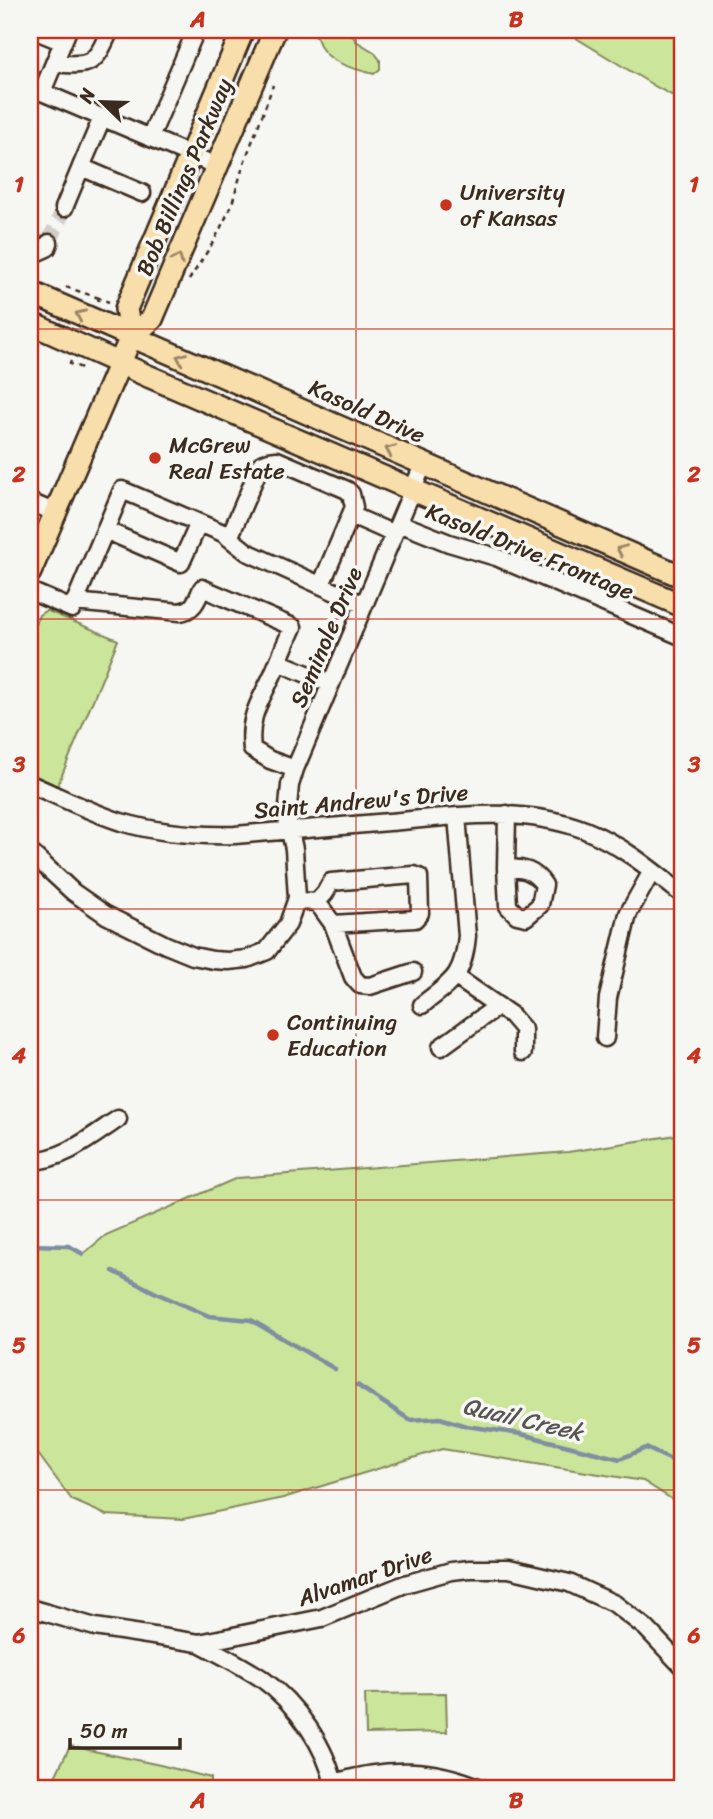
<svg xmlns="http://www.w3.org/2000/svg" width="713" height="1819" font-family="Sriracha,sans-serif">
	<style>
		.green { fill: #cbe59b; stroke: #83885c; stroke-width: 2 }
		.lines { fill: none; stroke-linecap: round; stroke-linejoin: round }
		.stream { stroke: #7f8ea0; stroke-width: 4.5 }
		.minor-tunnel { stroke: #d1cdc8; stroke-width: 16; stroke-dasharray: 16 8; stroke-linecap: butt }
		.minor-casing { stroke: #3b2a1e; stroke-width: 21 }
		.major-casing { stroke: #3b2a1e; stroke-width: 26 }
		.path { stroke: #3b2a1e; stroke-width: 2.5; stroke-dasharray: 5 5; stroke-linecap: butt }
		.minor { stroke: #f6f6f2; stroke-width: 16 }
		.major { stroke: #f8deab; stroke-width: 21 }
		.oneway { stroke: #9a8464 }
		.grid { fill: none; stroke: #c8321e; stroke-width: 2; stroke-opacity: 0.55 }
		.poi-dot { fill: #c8321e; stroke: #f6f6f2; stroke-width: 2.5 }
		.labels { text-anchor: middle; stroke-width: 7; stroke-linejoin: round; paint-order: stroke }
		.street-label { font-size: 23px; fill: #3b2a1e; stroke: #f6f6f2 }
		.poi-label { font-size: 23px; fill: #3b2a1e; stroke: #f6f6f2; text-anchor: start }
		.water-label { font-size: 24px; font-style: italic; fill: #585454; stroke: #f6f6f2 }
		.neatline { fill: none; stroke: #c8321e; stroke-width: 2.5 }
		.grid-label { font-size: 23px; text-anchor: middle; font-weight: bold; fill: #c8321e }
	</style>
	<rect width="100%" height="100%" fill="#f6f6f2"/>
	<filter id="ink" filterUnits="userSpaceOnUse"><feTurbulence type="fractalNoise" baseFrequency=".0143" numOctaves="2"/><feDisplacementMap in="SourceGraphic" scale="14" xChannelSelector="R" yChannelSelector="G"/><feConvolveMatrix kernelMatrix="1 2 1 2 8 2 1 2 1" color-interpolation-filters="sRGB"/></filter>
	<g filter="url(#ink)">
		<path class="green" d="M 310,30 L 349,30 L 356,41 L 374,52 L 380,60 L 380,69 L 374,74 C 357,69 333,65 322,49 C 317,41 318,35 310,30 Z
			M 563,30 L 677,30 L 683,34 L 683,101 L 658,88 Z
			M 45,611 L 48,611 L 118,640 L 57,787 L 30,775 L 30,636 L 39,615 Z
			M 683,1134 L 683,1511 L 673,1500 L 643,1481 L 442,1449 L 283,1498 L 183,1519 L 106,1515 L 72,1500 L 30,1443 L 30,1245 L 69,1246 L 83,1254 L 106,1235 L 237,1178 L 568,1152 Z
			M 446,1693 L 447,1732 L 366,1734 L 365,1694 Z
			M 70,1746 L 160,1765 L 211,1778 L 211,1789 L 49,1789 Z"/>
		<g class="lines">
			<path class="stream" d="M 30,1245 L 69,1246 L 83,1254
				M 113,1271 L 158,1294 L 209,1316 L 251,1320 L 335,1369
				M 357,1385 L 410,1420 L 440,1418 L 466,1426 L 521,1434 L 620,1459 L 646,1448 L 682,1465 L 683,1468"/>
			<path class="minor-tunnel" d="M 49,243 L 64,208"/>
			<g class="minor-casing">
				<path id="minor" d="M 34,30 L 63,42
					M 54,63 C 92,67 95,64 110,30
					M 30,87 L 217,166
					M 42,92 L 68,30
					M 102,118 L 81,167 L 142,193
					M 150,138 L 196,30
					M 64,208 L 81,167
					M 30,249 L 38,252 L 47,248 L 49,243
					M 30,502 L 56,513
					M 351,515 L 394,534
					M 399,523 L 449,543 L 496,557 L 683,637
					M 105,530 L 181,563 L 199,523
					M 229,538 L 261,464 L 269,461 L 277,460 L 347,490 L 351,494 L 354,507 L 321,585
					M 30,591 L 72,609 L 122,490 L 223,533 L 247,552 L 364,605
					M 74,602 L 180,612 C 194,610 197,600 202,588 L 293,627 C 286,642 280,658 273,674 C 260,702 248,716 252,749 L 270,760 L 295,769
					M 278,662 L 331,684
					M 30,784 C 60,797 90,812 121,822 C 158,833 196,836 235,835 C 286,831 338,826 389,822 C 456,816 521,806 585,830 C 622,845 653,871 683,895
					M 30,852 L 73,892 L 106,915 L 166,945 L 193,956 L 213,960 L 228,961 L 247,959 L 267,951 L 288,924 L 297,898 L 294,849 L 287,818 L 290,785 L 295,769 L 423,465
					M 506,868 C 524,869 533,869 544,885 L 540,905 L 526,917 L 517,915 L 508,906 L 506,868 L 507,814
					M 296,901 L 317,902 L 325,893 L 331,882 L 414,875 L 419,877 L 420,913 L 415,919 L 333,924 L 317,902
					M 333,924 L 353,977 L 360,985 L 370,986 L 413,972
					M 456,977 L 511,1015 L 523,1029 L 523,1052
					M 422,1005 C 452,981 463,978 467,936 L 457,816
					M 605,1038 L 608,998 L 628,914 L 652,871
					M 441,1047 L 498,1006
					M 30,1161 C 64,1160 91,1137 118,1119
					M 30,1608 L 95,1627 L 199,1643 L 322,1618 L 405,1584 L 451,1571 L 469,1569 L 509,1569 L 569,1583 L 615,1604 L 646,1628 L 683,1667
					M 199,1643 C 220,1654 241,1665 261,1678 C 296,1703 327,1747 335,1789
					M 334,1783 C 387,1767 432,1767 483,1789"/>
			</g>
			<g class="major-casing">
				<path id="major" d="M 30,292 L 683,577
					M 30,323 L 148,376 L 683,606
					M 131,337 L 126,309 L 243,30
					M 30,572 L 131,337 L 152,319 L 275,30"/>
			</g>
			<path class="path" d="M 189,280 L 214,241 L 231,207 L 244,163 L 265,108 L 273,85
				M 66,287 L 99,298
				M 98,301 L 99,298 L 109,302
				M 71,361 L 70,364 L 85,369"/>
			<use href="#minor" class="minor"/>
			<use href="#major" class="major"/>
		</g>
		<defs><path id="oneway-chevron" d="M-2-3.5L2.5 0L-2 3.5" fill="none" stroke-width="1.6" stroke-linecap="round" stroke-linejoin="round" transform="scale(1.75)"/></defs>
		<g class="oneway">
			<use href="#oneway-chevron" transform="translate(178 259) rotate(-67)"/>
			<use href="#oneway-chevron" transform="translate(80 315) rotate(-156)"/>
			<use href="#oneway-chevron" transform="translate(181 358) rotate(-157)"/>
			<use href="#oneway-chevron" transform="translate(390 450) rotate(-156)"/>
			<use href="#oneway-chevron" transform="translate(621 550) rotate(-157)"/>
		</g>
	</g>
	<path class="grid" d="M 356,30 L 356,1789M 30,329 L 683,329M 30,619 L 683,619M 30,909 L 683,909M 30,1200 L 683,1200M 30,1490 L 683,1490"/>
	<g class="poi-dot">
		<circle cx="446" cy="205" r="7"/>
		<circle cx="155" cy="458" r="7"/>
		<circle cx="273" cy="1035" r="7"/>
	</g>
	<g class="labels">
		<g class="street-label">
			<text transform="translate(184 177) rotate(-67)" y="8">Bob Billings Parkway</text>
			<text transform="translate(367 411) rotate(24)" y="8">Kasold Drive</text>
			<text transform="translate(530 551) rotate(22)" y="8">Kasold Drive Frontage</text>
			<text transform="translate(326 637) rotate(-67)" y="8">Seminole Drive</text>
			<text transform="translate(361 801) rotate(-5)" y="8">Saint Andrew's Drive</text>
			<text transform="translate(365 1576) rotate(-19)" y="8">Alvamar Drive</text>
		</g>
		<g class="poi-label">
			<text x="460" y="200">University<tspan x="460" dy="26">of Kansas</tspan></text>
			<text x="169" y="453">McGrew<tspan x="169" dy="26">Real Estate</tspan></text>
			<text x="287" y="1030">Continuing<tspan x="287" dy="26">Education</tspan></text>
		</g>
		<g class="water-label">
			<text transform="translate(523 1419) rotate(13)" y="8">Quail Creek</text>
		</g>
	</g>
	<rect width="713" height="1819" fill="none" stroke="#f6f6f2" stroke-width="77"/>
	<g transform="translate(102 102) rotate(293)" stroke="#f6f6f2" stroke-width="5" paint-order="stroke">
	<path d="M0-5L12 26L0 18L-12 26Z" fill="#3b2a1e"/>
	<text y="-10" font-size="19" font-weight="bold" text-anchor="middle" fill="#3b2a1e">N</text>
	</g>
	<path d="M70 1738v10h110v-10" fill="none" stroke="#3b2a1e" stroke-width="3.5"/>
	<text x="80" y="1738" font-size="21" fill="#3b2a1e" stroke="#f6f6f2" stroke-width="5" paint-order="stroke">50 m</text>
	<rect x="38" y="38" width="636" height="1742" class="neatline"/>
	<g class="grid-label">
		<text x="198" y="27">A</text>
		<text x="516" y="27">B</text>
		<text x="19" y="192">1</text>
		<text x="694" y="192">1</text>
		<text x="19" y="482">2</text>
		<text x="694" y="482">2</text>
		<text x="19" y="772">3</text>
		<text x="694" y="772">3</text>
		<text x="19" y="1063">4</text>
		<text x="694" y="1063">4</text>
		<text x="19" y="1353">5</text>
		<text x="694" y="1353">5</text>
		<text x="19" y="1643">6</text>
		<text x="694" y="1643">6</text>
		<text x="198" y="1808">A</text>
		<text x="516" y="1808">B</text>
	</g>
</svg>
